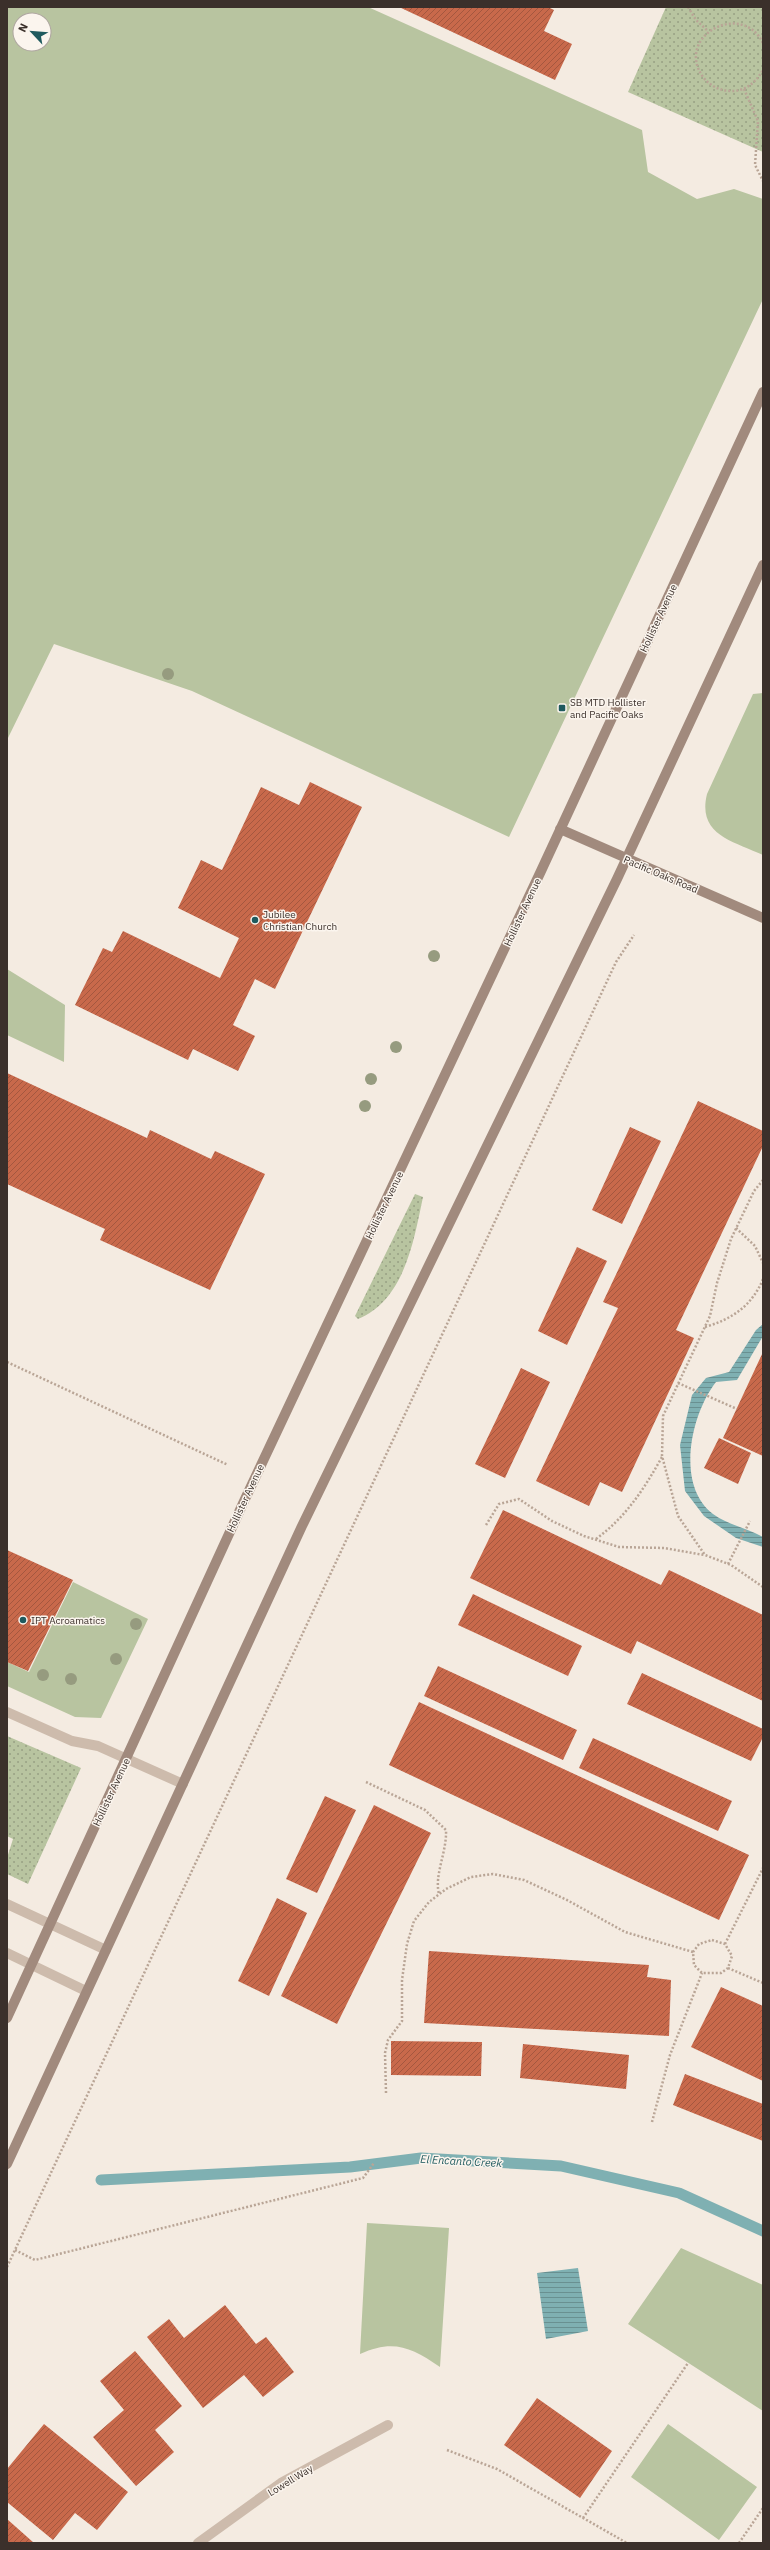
<svg xmlns="http://www.w3.org/2000/svg" width="770" height="2550" font-family="'IBM Plex Sans',sans-serif">
	<style>
		.green { fill: #b8c4a0; fill-rule: evenodd }
		.garden { fill: url(#garden-dots) }
		.water { fill: url(#water-rules) }
		.lines { fill: none; stroke-linecap: round; stroke-linejoin: round }
		.stream { stroke: #7fb0b2; stroke-width: 11 }
		.building { fill: url(#building-hatch) }
		.path { stroke: #b9a596; stroke-width: 2.5; stroke-dasharray: 2 2; stroke-linecap: butt }
		.lane { stroke: #cdbbac; stroke-width: 10 }
		.street { stroke: #cdbbac; stroke-width: 10 }
		.secondary { stroke: #a18a7d; stroke-width: 10 }
		.tree { fill: #969b7f }
		.poi-dot { fill: #1f5a5e; stroke: #fbf5ee; stroke-width: 1.5 }
		.labels { text-anchor: middle; stroke-width: 3; stroke-linejoin: round; paint-order: stroke }
		.street-label { font-size: 10px; fill: #3b302b; stroke: #fbf5ee }
		.poi-label { font-size: 10px; fill: #3b302b; stroke: #fbf5ee; text-anchor: start }
		.water-label { font-size: 11px; font-style: italic; fill: #1f5a5e; stroke: #fbf5ee }
	</style>
	<defs>
		<pattern id="garden-dots" width="8" height="8" patternUnits="userSpaceOnUse"><rect width="8" height="8" fill="#b8c4a0"/><path d="M2 2h.1M6 6h.1" fill="none" stroke="#97a083" stroke-width="1.8" stroke-linecap="round"/></pattern>
		<pattern id="water-rules" width="6" height="5" patternUnits="userSpaceOnUse"><rect width="6" height="5" fill="#7fb0b2"/><path d="M0 2.5h6" fill="none" stroke="#699091"/></pattern>
		<pattern id="building-hatch" width="6" height="6" patternUnits="userSpaceOnUse"><rect width="6" height="6" fill="#c8694b"/><path d="M-1 1l2-2M0 6l6-6M5 7l2-2" fill="none" stroke="#a4573f"/></pattern>
	</defs>
	<rect width="100%" height="100%" fill="#f4ebe1"/>
	<path class="green" d="M 7,7 L 368,7 L 642,130 L 648,172 L 697,199 L 734,189 L 763,199 L 763,299 L 509,837 L 192,691 L 54,644 L 7,740 ZM 20,20 L 44,20 L 44,44 L 20,44 Z
		M 763,693 L 763,855 C 733,841 697,835 707,794 L 753,694 Z
		M 7,969 L 65,1005 L 64,1062 L 7,1035 Z
		M 73,1582 L 148,1619 L 101,1718 L 75,1717 L 7,1686 L 7,1662 L 29,1672 Z
		M 367,2223 L 449,2228 L 440,2367 C 411,2347 393,2339 360,2354 Z
		M 681,2248 L 763,2285 L 763,2411 L 628,2324 Z
		M 668,2424 L 757,2487 L 719,2540 L 631,2477 Z"/>
	<path class="garden" d="M 666,7 L 763,7 L 763,152 L 628,92 Z
		M 415,1194 L 423,1197 C 414,1239 405,1300 358,1319 L 355,1316 Z
		M 7,1736 L 81,1768 L 28,1884 L 7,1874 L 7,1858 L 13,1839 L 7,1836 Z"/>
	<path class="water" d="M 763,1324 L 763,1336 L 737,1380 L 716,1382 C 691,1414 675,1485 713,1514 C 728,1525 747,1528 763,1537 L 763,1547 L 736,1538 L 704,1516 L 685,1491 L 680,1445 L 692,1395 L 706,1378 L 729,1372 L 756,1330 Z
		M 578,2268 L 588,2331 L 546,2339 L 537,2273 Z"/>
	<g class="lines">
		<path class="stream" d="M 101,2180 L 350,2167 L 421,2158 L 561,2166 L 679,2193 L 763,2231"/>
	</g>
	<path class="building" d="M 399,7 L 548,7 L 554,10 L 544,31 L 572,44 L 555,80 Z
		M 310,782 L 362,807 L 275,989 L 255,979 L 233,1025 L 255,1036 L 238,1071 L 193,1049 L 188,1060 L 75,1005 L 103,948 L 112,952 L 123,931 L 220,978 L 239,938 L 178,908 L 201,860 L 222,870 L 261,787 L 299,805 Z
		M 7,1073 L 147,1138 L 150,1130 L 211,1159 L 215,1151 L 265,1174 L 210,1290 L 100,1240 L 105,1229 L 7,1184 Z
		M 698,1101 L 763,1131 L 763,1146 L 676,1330 L 694,1338 L 622,1492 L 600,1482 L 589,1506 L 536,1481 L 618,1308 L 603,1302 Z
		M 630,1127 L 661,1141 L 622,1224 L 592,1210 Z
		M 577,1247 L 607,1261 L 567,1345 L 538,1331 Z
		M 763,1352 L 763,1456 L 723,1438 Z
		M 521,1368 L 550,1382 L 505,1478 L 475,1464 Z
		M 719,1438 L 751,1453 L 738,1484 L 704,1468 Z
		M 503,1510 L 661,1585 L 669,1570 L 763,1615 L 763,1701 L 637,1641 L 631,1654 L 470,1578 Z
		M 7,1550 L 73,1580 L 28,1671 L 7,1662 Z
		M 473,1594 L 582,1646 L 568,1676 L 458,1625 Z
		M 438,1666 L 577,1730 L 563,1760 L 424,1696 Z
		M 642,1673 L 763,1729 L 763,1737 L 751,1761 L 627,1704 Z
		M 419,1702 L 749,1855 L 719,1920 L 389,1765 Z
		M 593,1738 L 732,1801 L 718,1831 L 579,1768 Z
		M 325,1796 L 356,1810 L 317,1893 L 286,1879 Z
		M 374,1805 L 431,1833 L 337,2024 L 281,1996 Z
		M 277,1898 L 307,1913 L 269,1996 L 238,1981 Z
		M 429,1951 L 649,1965 L 647,1977 L 671,1980 L 669,2036 L 424,2023 Z
		M 721,1987 L 763,2006 L 763,2081 L 691,2047 Z
		M 391,2041 L 482,2042 L 481,2076 L 391,2075 Z
		M 523,2044 L 629,2055 L 626,2089 L 520,2078 Z
		M 685,2074 L 763,2104 L 763,2141 L 673,2105 Z
		M 225,2305 L 256,2344 L 266,2337 L 294,2372 L 263,2397 L 244,2375 L 203,2408 L 147,2337 L 169,2319 L 184,2338 Z
		M 135,2351 L 182,2406 L 155,2430 L 174,2452 L 136,2486 L 93,2437 L 124,2410 L 100,2381 Z
		M 537,2398 L 612,2451 L 580,2498 L 504,2445 Z
		M 44,2424 L 128,2492 L 97,2530 L 75,2513 L 53,2540 L 7,2502 L 7,2469 Z
		M 7,2519 L 34,2543 L 7,2543 Z"/>
	<g class="lines">
		<path class="path" d="M 688,7 L 696,20 L 708,31
			M 763,43 C 742,0 674,36 703,77 C 710,86 720,91 732,91 C 746,91 756,82 763,70
			M 744,89 L 758,121 L 755,165 L 763,181
			M 763,1180 L 754,1191 L 731,1239 L 717,1283 L 710,1316 L 663,1416 L 662,1456 L 678,1516 L 705,1555 L 731,1565 L 763,1587
			M 736,1228 L 755,1246 L 763,1263
			M 705,1327 C 732,1319 752,1306 763,1279
			M 7,1362 L 228,1465
			M 678,1383 L 737,1409
			M 486,1525 L 499,1504 L 519,1499 L 552,1521 L 584,1536 L 619,1547 L 664,1548 L 704,1555
			M 596,1539 C 626,1517 644,1489 662,1457
			M 728,1564 L 750,1521
			M 366,1782 L 425,1810 L 446,1830 C 447,1852 434,1875 439,1894
			M 712,1940 L 725,1944 L 732,1956 L 728,1968 L 721,1973 L 702,1973 L 694,1965 L 693,1952 L 699,1944 Z
			M 725,1944 L 763,1868
			M 728,1968 L 763,1983
			M 386,2093 L 385,2053 L 388,2040 L 402,2021 L 402,1980 L 407,1944 L 414,1921 L 429,1902 L 446,1889 L 471,1877 L 493,1874 L 524,1880 L 567,1900 L 625,1932 L 693,1952
			M 652,2122 L 670,2055 L 702,1973
			M 15,2250 L 35,2260 L 363,2178 L 374,2163
			M 7,2267 L 616,962 L 634,935
			M 447,2450 L 497,2469 L 627,2543
			M 583,2518 L 688,2363
			M 739,2543 L 763,2508"/>
		<path class="lane" d="M 7,1712 L 72,1741 L 98,1746 L 183,1784
			M 7,1904 L 106,1950
			M 7,1953 L 86,1991"/>
		<path class="street" d="M 198,2543 L 281,2483 L 388,2425"/>
		<path class="secondary" d="M 560,829 L 763,918
			M 7,2018 L 245,1499 L 541,871 L 763,392
			M 7,2164 L 302,1526 L 617,879 L 763,565"/>
	</g>
	<g class="tree">
		<circle cx="168" cy="674" r="6"/>
		<circle cx="434" cy="956" r="6"/>
		<circle cx="396" cy="1047" r="6"/>
		<circle cx="371" cy="1079" r="6"/>
		<circle cx="365" cy="1106" r="6"/>
		<circle cx="136" cy="1624" r="6"/>
		<circle cx="116" cy="1659" r="6"/>
		<circle cx="43" cy="1675" r="6"/>
		<circle cx="71" cy="1679" r="6"/>
	</g>
	<g class="poi-dot">
		<rect x="558" y="704" width="8" height="8" rx="2"/>
		<circle cx="255" cy="920" r="4"/>
		<circle cx="23" cy="1620" r="4"/>
	</g>
	<g class="labels">
		<g class="street-label">
			<text transform="translate(658 618) rotate(-65)" y="4">Hollister Avenue</text>
			<text transform="translate(661 874) rotate(23)" y="4">Pacific Oaks Road</text>
			<text transform="translate(522 912) rotate(-65)" y="4">Hollister Avenue</text>
			<text transform="translate(384 1205) rotate(-64)" y="4">Hollister Avenue</text>
			<text transform="translate(245 1498) rotate(-65)" y="4">Hollister Avenue</text>
			<text transform="translate(111 1792) rotate(-65)" y="4">Hollister Avenue</text>
			<text transform="translate(290 2480) rotate(-31)" y="4">Lowell Way</text>
		</g>
		<g class="poi-label">
			<text x="570" y="706">SB MTD Hollister<tspan x="570" dy="12">and Pacific Oaks</tspan></text>
			<text x="263" y="918">Jubilee<tspan x="263" dy="12">Christian Church</tspan></text>
			<text x="31" y="1624">IPT Acroamatics</text>
		</g>
		<g class="water-label">
			<text transform="translate(461 2161) rotate(3)" y="4">El Encanto Creek</text>
		</g>
	</g>
	<rect width="770" height="2550" fill="none" stroke="#3b302b" stroke-width="16"/>
	<g transform="translate(32 32) rotate(296)"><circle r="19" fill="#fbf5ee" stroke="#aea6a0"/>
	<path d="M0-3L7 15L0 10L-7 15Z" fill="#1f5a5e"/>
	<text y="-6" font-size="11" font-weight="bold" text-anchor="middle" fill="#3b302b">N</text>
	</g>
</svg>
